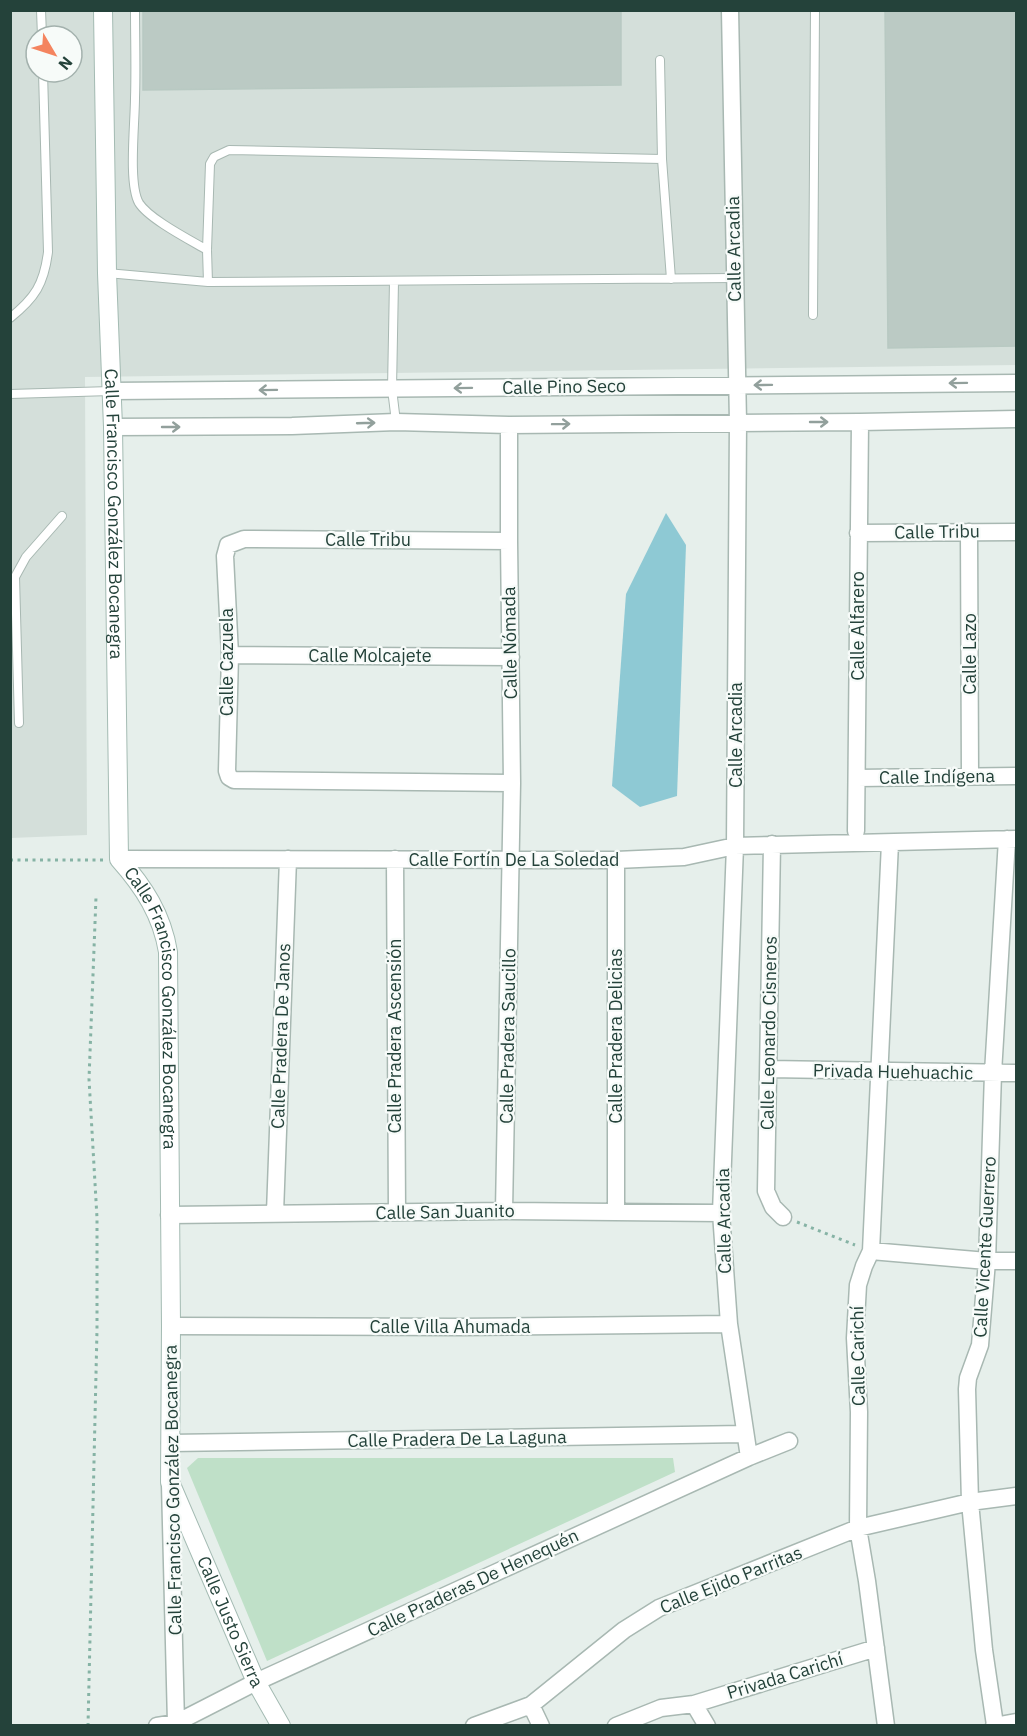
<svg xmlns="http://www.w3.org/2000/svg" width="1027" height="1736" font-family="'IBM Plex Sans',sans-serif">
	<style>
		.built { fill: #d4dfda; fill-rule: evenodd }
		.green { fill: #bfe0c8 }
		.water { fill: #8ec9d4 }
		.building { fill: #bbcac4; stroke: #b8c9c2; stroke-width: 1.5 }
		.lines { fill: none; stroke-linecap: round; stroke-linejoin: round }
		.lane-casing { stroke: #a8b8b2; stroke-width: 10 }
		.street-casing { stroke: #a8b8b2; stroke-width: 19 }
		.secondary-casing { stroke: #a4bbb3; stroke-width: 20 }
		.path { stroke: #86b3a5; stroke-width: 3; stroke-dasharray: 3 4.5; stroke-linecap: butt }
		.lane { stroke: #fff; stroke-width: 8 }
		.street { stroke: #fff; stroke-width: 16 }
		.secondary { stroke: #fff; stroke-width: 18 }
		.oneway { stroke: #92a09c }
		.labels { text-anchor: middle; stroke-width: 4.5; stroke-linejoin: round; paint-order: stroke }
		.street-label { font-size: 18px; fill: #24423a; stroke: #f7fbf9 }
	</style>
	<rect width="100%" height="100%" fill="#e6efeb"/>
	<path class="built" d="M 10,11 L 1016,11 L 1016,365 L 85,377 L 87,835 L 11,838 ZM 36,36 L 72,36 L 72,72 L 36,72 Z"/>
	<path class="green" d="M 198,1458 L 673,1458 L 675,1472 L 267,1661 L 187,1468 Z"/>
	<path class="water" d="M 666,513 L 686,545 L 677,796 L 640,807 L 612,786 L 626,594 Z"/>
	<path class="building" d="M 143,10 L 621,10 L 621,85 L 143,90 Z
		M 885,10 L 1017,10 L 1017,346 L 888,348 Z"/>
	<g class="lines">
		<g class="lane-casing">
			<path id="lane" d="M 41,10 L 42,36
				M 135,10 C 135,40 136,69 135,98 C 135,123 128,184 139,203 C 149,219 190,240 207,250
				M 660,60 L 662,159
				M 107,273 L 208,282 L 735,278
				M 394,281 L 392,389 L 396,422
				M 208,282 L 207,250 L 210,164 L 214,157 L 229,150 L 662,159 L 671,279
				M 813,315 L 815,10
				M 10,318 C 35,298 44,284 48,252 L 43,72
				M 10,394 L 111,391
				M 19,723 L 15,577 L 26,557 L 62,516"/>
		</g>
		<g class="street-casing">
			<path id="street" d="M 730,10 L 738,422 L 735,846 L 721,1213 L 729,1324 L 749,1457
				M 112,391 L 1016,383
				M 113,427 L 292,426 L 396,422 L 509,425 L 860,422 L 1016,419
				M 969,532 L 970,776
				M 858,533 L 1016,532
				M 509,541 L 244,539 L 228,545 L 225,556 L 230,655 L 227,771 L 229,777 L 234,780 L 512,783
				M 230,655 L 511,657
				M 857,778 L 1016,776
				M 856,831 L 860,422
				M 772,844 L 766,1191 L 773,1207 L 783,1217
				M 119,859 L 616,860 L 684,857 L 735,846 L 1016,839
				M 395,859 L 397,1212
				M 616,860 L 616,1211
				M 769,1069 L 1016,1073
				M 504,1211 L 512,783 L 509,541 L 509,425
				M 275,1213 L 288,859
				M 169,1215 L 504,1211 L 721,1213
				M 871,1251 L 987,1261 L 1016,1261
				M 171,1326 L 461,1327 L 729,1324
				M 170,1443 L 744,1434
				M 170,1484 L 176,1723
				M 694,1704 L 707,1726
				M 531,1705 L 541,1726
				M 995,1725 L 984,1650 L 970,1502 L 967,1389 L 968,1378 L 980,1345 L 987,1261 L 993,1073 L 1007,839
				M 157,1726 L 176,1723 L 256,1682 L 749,1457 L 789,1441
				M 474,1726 L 531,1705 L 624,1630 L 659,1608 L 858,1528 L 970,1502 L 1016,1496
				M 616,1726 L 661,1708 L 694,1704 L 876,1648
				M 886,1726 L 867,1581 L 858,1528 L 859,1412 L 855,1338 L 858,1285 L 864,1266 L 871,1251 L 890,843
				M 994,1726 L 1016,1722"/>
		</g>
		<g class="secondary-casing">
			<g id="secondary">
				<path id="s1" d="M 103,10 L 107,273 L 113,427 L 119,859 C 144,887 162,915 168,952 L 171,1326 L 170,1482 L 256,1682 L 281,1726"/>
			</g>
		</g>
		<path class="path" d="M 10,860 L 105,860
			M 797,1222 L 855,1245
			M 88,1726 L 97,1330 L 97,1218 L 89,1079 L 96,897"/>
		<use href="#lane" class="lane"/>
		<use href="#street" class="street"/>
		<use href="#secondary" class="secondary"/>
	</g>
	<defs><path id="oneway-shaft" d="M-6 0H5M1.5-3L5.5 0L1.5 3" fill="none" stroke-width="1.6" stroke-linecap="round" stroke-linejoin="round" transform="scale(1.5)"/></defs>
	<g class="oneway">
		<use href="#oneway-shaft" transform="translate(958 383) rotate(179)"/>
		<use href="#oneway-shaft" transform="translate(763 385) rotate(179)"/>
		<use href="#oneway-shaft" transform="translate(463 388) rotate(179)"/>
		<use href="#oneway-shaft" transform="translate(268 390) rotate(179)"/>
		<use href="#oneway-shaft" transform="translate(819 422)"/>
		<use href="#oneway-shaft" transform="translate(366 423) rotate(-2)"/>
		<use href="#oneway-shaft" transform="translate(561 424) rotate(-1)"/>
		<use href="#oneway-shaft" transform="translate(171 427)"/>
	</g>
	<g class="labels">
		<g class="street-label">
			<text transform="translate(734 249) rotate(-91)" y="6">Calle Arcadia</text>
			<text transform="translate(564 387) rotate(-1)" y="6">Calle Pino Seco</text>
			<text dy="6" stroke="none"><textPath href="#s1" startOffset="504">Calle Francisco González Bocanegra</textPath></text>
			<text transform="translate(937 532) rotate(-1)" y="6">Calle Tribu</text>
			<text x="368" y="546">Calle Tribu</text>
			<text transform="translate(858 626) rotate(-90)" y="6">Calle Alfarero</text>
			<text transform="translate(510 643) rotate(-91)" y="6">Calle Nómada</text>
			<text transform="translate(970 654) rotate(-90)" y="6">Calle Lazo</text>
			<text x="370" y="662">Calle Molcajete</text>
			<text transform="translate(227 662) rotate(-90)" y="6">Calle Cazuela</text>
			<text transform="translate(736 735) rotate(-90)" y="6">Calle Arcadia</text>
			<text transform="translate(937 777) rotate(-1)" y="6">Calle Indígena</text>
			<text x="514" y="866">Calle Fortín De La Soledad</text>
			<text dy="6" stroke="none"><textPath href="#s1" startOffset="1008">Calle Francisco González Bocanegra</textPath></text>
			<text transform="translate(769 1033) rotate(-89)" y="6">Calle Leonardo Cisneros</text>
			<text transform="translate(281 1036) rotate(-88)" y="6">Calle Pradera De Janos</text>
			<text transform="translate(395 1036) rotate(-90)" y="6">Calle Pradera Ascensión</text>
			<text transform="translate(508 1036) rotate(-89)" y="6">Calle Pradera Saucillo</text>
			<text transform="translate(616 1036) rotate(-90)" y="6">Calle Pradera Delicias</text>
			<text transform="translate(893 1072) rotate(1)" y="6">Privada Huehuachic</text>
			<text transform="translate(445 1212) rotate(-1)" y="6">Calle San Juanito</text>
			<text transform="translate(724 1221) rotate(-91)" y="6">Calle Arcadia</text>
			<text transform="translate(985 1247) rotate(-87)" y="6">Calle Vicente Guerrero</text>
			<text x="450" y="1333">Calle Villa Ahumada</text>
			<text transform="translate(858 1356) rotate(-91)" y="6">Calle Carichí</text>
			<text transform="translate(457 1439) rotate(-1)" y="6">Calle Pradera De La Laguna</text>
			<text transform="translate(173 1490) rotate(-91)" y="6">Calle Francisco González Bocanegra</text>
			<text transform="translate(731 1580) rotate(-22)" y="6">Calle Ejido Parritas</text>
			<text transform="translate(473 1583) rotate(-25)" y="6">Calle Praderas De Henequén</text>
			<text dy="6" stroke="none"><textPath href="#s1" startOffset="1638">Calle Justo Sierra</textPath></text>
			<text transform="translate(785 1676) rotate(-17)" y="6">Privada Carichí</text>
		</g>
	</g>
	<rect width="1027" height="1736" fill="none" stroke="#24423a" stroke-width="24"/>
	<g transform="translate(54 54) rotate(129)"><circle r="28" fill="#f7fbf9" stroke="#a3b1ad" stroke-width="1.5"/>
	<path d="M0-4.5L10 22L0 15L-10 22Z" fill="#f4845f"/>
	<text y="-9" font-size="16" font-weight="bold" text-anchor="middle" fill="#24423a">N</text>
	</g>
</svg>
